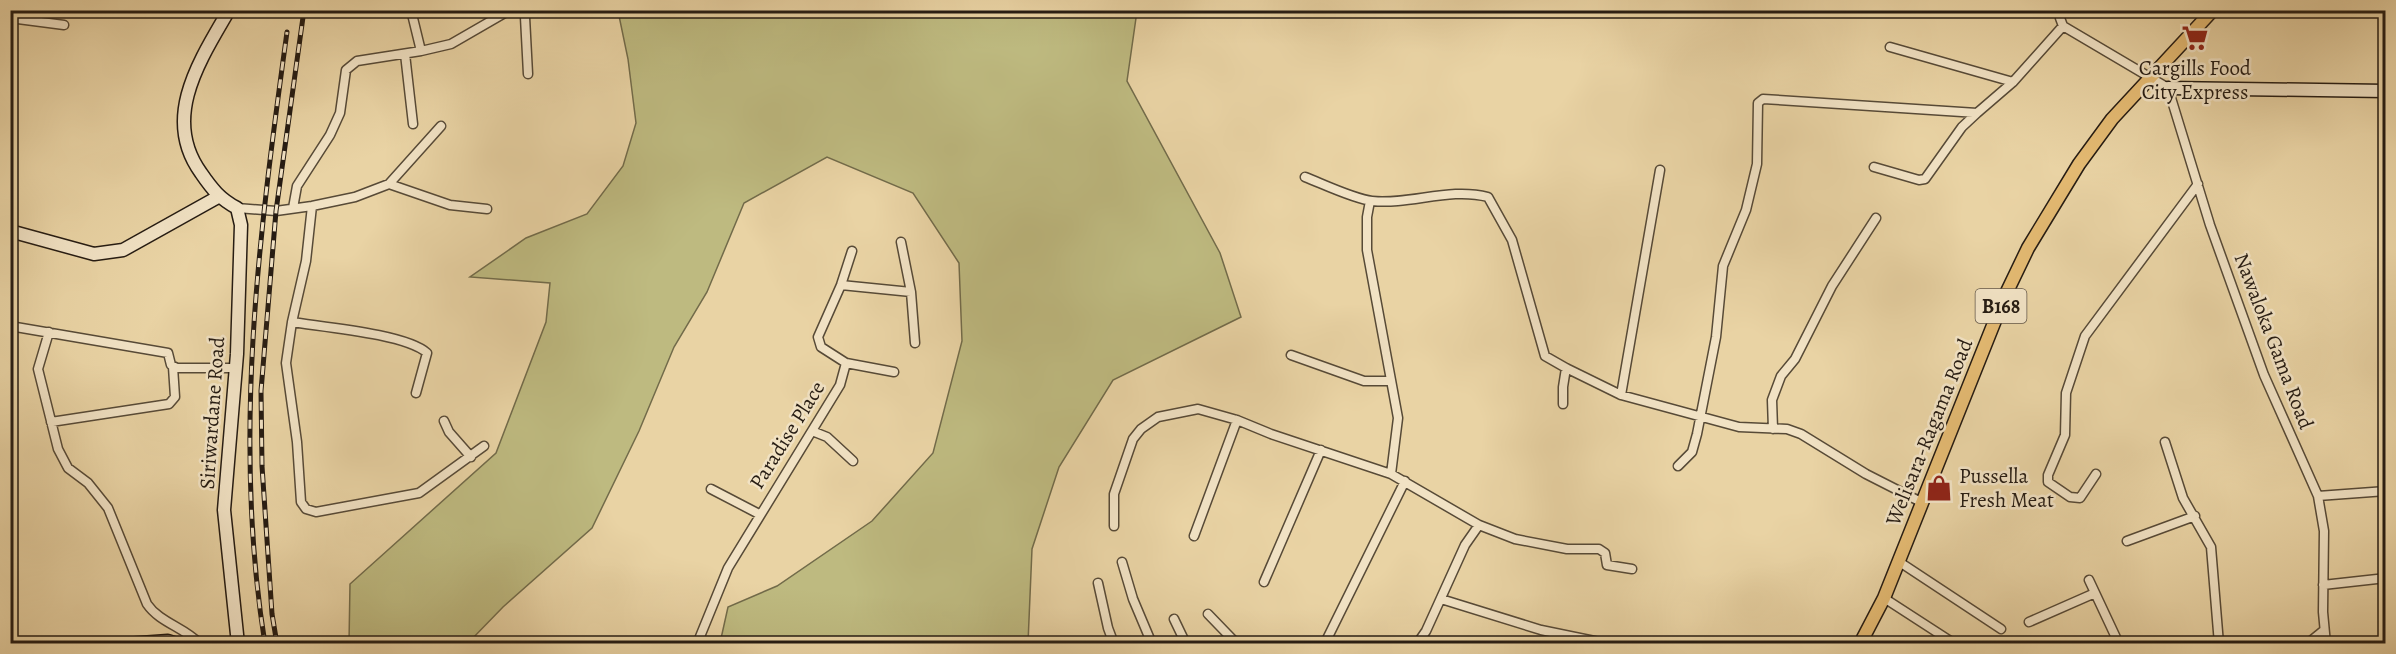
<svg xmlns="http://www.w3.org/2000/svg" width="2396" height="654" font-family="Alegreya,serif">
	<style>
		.green { fill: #beba80; stroke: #726b4a; stroke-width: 1.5 }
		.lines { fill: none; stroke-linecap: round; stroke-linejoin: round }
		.street-casing { stroke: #574a37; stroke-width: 11 }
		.secondary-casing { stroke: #261c13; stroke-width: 15 }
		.primary-casing { stroke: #261c13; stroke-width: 15 }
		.street { stroke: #f1e2c4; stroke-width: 8 }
		.secondary { stroke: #f1e2c4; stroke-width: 12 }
		.primary { stroke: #e4ba72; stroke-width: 12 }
		.rail-casing { stroke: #261c13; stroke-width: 5 }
		.rail { stroke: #f1e2c4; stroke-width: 3; stroke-dasharray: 9; stroke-linecap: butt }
		.labels { text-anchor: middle; stroke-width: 5; stroke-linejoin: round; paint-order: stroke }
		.shield { fill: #f1e2c4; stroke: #635748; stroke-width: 1.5 }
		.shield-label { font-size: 20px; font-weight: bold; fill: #261c13 }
		.poi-label { font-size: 21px; fill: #261c13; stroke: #f1e2c4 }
		.street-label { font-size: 21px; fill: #261c13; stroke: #f1e2c4 }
	</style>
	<rect width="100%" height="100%" fill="#e9d3a4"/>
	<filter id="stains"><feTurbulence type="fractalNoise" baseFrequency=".00333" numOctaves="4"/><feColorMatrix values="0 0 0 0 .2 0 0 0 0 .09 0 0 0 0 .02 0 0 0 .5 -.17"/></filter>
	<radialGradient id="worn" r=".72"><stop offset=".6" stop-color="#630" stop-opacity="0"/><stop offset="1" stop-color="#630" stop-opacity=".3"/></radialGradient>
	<path class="green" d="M 618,11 L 1137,11 L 1127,81 L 1220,253 L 1241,317 L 1113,380 L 1059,467 L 1032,549 L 1028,643 L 720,643 L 728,607 L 777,586 L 872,521 L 933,453 L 962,341 L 959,263 L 913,193 L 827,157 L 744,203 L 707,292 L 674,347 L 639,431 L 592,528 L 503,607 L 468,643 L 349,643 L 350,584 L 496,453 L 546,322 L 550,283 L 470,277 L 526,238 L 587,214 L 623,166 L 636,123 L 628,59 Z"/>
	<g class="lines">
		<g class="street-casing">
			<path id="street" d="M 411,10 L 421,51
				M 522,10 L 525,17 L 528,74
				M 2061,10 L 2060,18 L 2063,26 L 2168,88 L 2210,225 L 2264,375 L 2318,496 L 2324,531 L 2323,612 L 2326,644
				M 10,18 L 64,25
				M 1890,47 L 2013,82
				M 405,54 L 413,124
				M 1874,167 L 1919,180 L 1925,179 L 1962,127 L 1977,113
				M 1305,177 C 1323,184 1354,199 1372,201 C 1411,205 1449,187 1488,197 L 1512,240 L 1545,356 L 1566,368 L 1621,395 L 1739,427 L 1787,429 L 1801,434 L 1866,474 L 1921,502
				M 389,184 L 441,126
				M 1370,201 L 1367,217 L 1367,250 L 1398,418 L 1391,474
				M 312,206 L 306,261 L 292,322 L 286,363 L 297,442 L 301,502 L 306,509 L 316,512 L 419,493 L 484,446
				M 237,208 L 276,211 L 312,206 L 355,197 L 389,184 L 450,205 L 487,209
				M 293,208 L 297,186 L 330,135 L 340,113 L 346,70 L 357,61 L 421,51 L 451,44 L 510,10
				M 901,242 L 911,292 L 915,343
				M 841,285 L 911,292
				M 292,322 C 323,327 406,334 427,353 L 416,393
				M 10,326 L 168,353 L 171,365 L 177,368 L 236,368
				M 49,332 L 38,369 L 58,449 L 68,468 L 88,483 L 108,508 L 147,604 C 160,623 184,627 200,644
				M 1291,355 L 1364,381 L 1390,381
				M 846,363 L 894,372
				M 1621,395 L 1660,170
				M 1563,404 L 1563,387 L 1566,368
				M 444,421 L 449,432 L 471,457
				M 51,422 L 169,404 L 175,397 L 173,367
				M 1773,429 L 1772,400 L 1781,376 L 1795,359 L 1832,286 L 1876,218
				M 812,431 L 827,437 L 853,461
				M 2165,442 L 2183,498 L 2211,547 L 2219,644
				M 1678,466 L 1692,452 L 1697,434 L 1716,337 L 1723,266 L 1746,210 L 1757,164 L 1758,103 L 1763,99 L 1977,113 L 2013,82 L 2063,26
				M 2096,474 L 2080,498 L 2070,497 L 2048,482 L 2048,475 L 2065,435 L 2066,393 L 2085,336 L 2198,184
				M 711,489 L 759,514
				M 2318,496 L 2386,491
				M 1114,526 L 1114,494 L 1133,439 L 1141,429 L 1158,417 L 1198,409 L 1237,420 L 1271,434 L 1391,474 L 1479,525 L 1515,539 L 1567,549 L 1599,549 L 1605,553 L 1607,565 L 1632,569
				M 1194,536 L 1237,420
				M 2127,541 L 2195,516
				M 1898,561 L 2001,629
				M 1122,562 L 1133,599 L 1152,644
				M 2089,580 L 2119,644
				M 1264,582 L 1321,450
				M 1098,583 L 1108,628 L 1114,644
				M 2323,585 L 2386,578
				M 1884,598 L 1955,644
				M 1441,599 L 1541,630 L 1609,644
				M 1208,614 L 1237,644
				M 1174,619 L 1186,644
				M 2029,622 L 2095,593
				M 1325,643 L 1405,481
				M 697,644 L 728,568 L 840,385 L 846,363 L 821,347 L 818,337 L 841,285 L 852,251
				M 1417,644 L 1426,631 L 1465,545 L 1479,525
				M 2307,644 L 2323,631"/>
		</g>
		<g class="secondary-casing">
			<path id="secondary" d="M 229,10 C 200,60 161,118 201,173 C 212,189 220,199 237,208 L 241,225 L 237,354 L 224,510 L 238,644
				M 2168,88 L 2386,91
				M 10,231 L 94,254 L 123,250 L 218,197
				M 127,644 L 168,641 L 177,644"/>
		</g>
		<g class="primary-casing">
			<path id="primary" d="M 1860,644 L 1884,598 L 2004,298 L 2028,248 L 2079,164 L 2112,119 L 2213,10"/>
		</g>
		<use href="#street" class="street"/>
		<use href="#secondary" class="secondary"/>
		<use href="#primary" class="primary"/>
		<g class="rail-casing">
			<path id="rail" d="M 265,644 C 232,439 259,235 287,32
				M 277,644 L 272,614 L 262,466 L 261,391 L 276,211 L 304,10"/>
		</g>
		<use href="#rail" class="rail"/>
	</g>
	<defs>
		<g id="supermarket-bare" transform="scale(2.07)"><path d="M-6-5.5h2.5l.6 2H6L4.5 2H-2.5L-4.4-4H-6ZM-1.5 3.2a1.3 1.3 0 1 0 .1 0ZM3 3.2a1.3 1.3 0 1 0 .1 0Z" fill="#8f2418" stroke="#f1e2c4" stroke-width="2.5" paint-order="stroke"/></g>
		<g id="shop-bare" transform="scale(2.07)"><path d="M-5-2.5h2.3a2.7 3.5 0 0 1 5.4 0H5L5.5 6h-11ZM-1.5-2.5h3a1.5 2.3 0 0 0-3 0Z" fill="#8f2418" stroke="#f1e2c4" stroke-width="2.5" paint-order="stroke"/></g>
	</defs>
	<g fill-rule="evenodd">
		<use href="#supermarket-bare" x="2195" y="38"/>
		<use href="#shop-bare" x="1939" y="488"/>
	</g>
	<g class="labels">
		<rect class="shield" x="1975.5" y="289" width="51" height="34" rx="4.5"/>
		<g class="shield-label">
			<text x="2001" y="313">B168</text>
		</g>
		<g class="poi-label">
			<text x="2195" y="75">Cargills Food<tspan x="2195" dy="24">City Express</tspan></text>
			<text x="1959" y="483" text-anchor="start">Pussella<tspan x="1959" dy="24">Fresh Meat</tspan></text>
		</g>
		<g class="street-label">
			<text transform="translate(2274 341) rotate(69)" y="7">Nawaloka Gama Road</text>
			<text transform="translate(212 413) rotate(-86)" y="7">Siriwardane Road</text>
			<text transform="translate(1929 432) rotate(-68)" y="7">Welisara-Ragama Road</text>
			<text transform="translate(787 435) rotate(-58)" y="7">Paradise Place</text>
		</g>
	</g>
	<rect width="2396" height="654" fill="none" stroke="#e9d3a4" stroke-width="36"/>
	<rect x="12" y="12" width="2372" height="630" fill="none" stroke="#261c13" stroke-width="3"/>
	<rect x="18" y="18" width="2360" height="618" fill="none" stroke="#261c13" stroke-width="1.5"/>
	<rect width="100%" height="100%" filter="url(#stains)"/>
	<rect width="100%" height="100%" fill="url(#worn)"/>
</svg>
